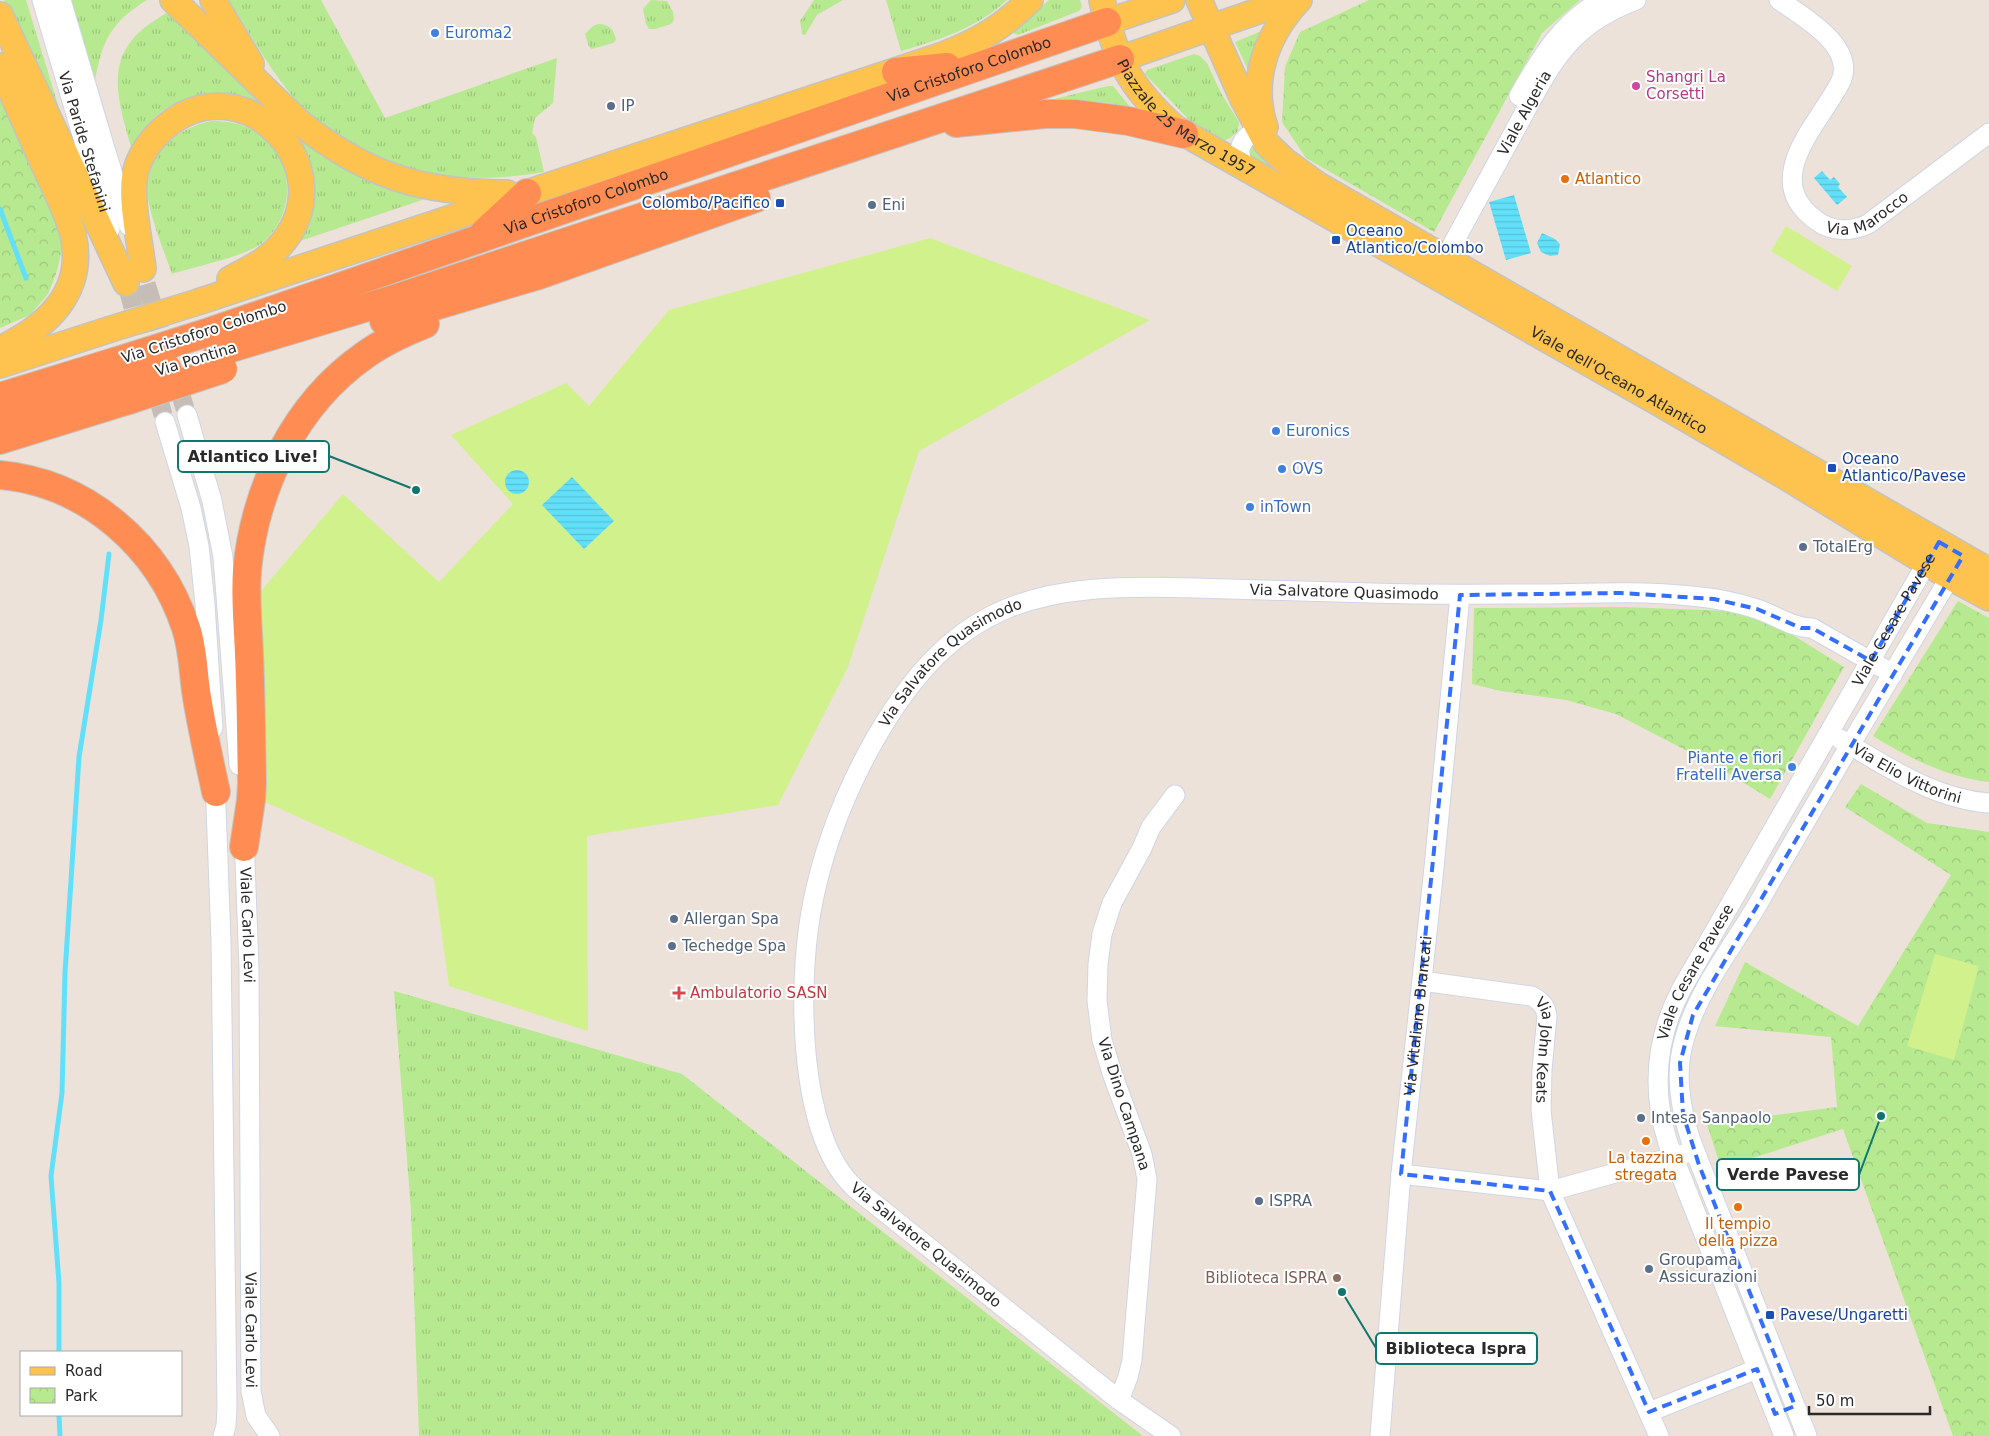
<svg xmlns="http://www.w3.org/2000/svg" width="1989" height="1436" font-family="'DejaVu Sans',sans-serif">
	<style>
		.grass { fill: url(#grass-tufts) }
		.park { fill: url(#park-crowns) }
		.pitch { fill: #d0f18b }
		.water { fill: url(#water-rules) }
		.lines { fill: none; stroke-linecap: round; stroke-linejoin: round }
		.stream { stroke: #62e0f9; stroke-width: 5 }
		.minor-tunnel { stroke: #c6bdb6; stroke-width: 19; stroke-dasharray: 19 9; stroke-linecap: butt }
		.minor-casing { stroke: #ced5e4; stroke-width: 21 }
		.major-casing { stroke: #c3c3c3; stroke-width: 28 }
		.highway-casing { stroke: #c3c3c3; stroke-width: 30 }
		.minor { stroke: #fff; stroke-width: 19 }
		.major { stroke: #fdc34e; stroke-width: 25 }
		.highway { stroke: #ff8c52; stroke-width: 28 }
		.major-bridge-casing { stroke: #c3c3c3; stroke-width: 28; stroke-linecap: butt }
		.highway-bridge-casing { stroke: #c3c3c3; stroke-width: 30; stroke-linecap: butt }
		.major-bridge { stroke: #fdc34e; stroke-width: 25 }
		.highway-bridge { stroke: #ff8c52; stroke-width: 28 }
		.marked { fill: none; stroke: #346eff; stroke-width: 4; stroke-dasharray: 10 6; stroke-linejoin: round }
		.shop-dot { fill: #3f7fe0; stroke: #fff; stroke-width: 2 }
		.hotel-dot { fill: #d1479c; stroke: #fff; stroke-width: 2 }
		.service-dot { fill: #5c6f8a; stroke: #fff; stroke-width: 2 }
		.food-dot { fill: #e8710a; stroke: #fff; stroke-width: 2 }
		.transit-dot { fill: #1a4fb4; stroke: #fff; stroke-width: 2 }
		.health-dot { fill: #e0444e; stroke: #fff; stroke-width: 2 }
		.education-dot { fill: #8d6e63; stroke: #fff; stroke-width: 2 }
		.labels { text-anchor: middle; stroke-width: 4; stroke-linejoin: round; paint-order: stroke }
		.shop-label { font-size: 15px; fill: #366cbe; stroke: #fff; text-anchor: start }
		.street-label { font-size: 15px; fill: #292929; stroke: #fff }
		.hotel-label { font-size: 15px; fill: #b23c85; stroke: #fff; text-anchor: start }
		.service-label { font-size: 15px; fill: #4e5e75; stroke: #fff; text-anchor: start }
		.food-label { font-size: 15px; fill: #c56008; stroke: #fff }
		.transit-label { font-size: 15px; fill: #164399; stroke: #fff; text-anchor: start }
		.health-label { font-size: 15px; fill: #be3a42; stroke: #fff; text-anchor: start }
		.education-label { font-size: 15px; fill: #785e54; stroke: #fff; text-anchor: end }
		.leader { fill: none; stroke: #0f766e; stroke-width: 2 }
		.callout-dot { fill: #0f766e; stroke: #fff; stroke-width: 2 }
		.callout { fill: #fff; stroke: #0f766e; stroke-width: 2 }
		.callout-label { font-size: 16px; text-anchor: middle; font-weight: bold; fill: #292929 }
	</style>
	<defs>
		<pattern id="grass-tufts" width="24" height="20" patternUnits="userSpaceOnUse" patternTransform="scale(1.25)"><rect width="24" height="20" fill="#b7e990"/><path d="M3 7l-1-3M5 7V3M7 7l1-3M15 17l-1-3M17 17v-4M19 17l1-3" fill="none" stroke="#9dc87c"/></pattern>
		<pattern id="park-crowns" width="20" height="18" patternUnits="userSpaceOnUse" patternTransform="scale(1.25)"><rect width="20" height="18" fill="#b7e990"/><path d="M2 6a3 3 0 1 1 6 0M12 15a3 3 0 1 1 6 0" fill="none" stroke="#9dc87c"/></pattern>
		<pattern id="water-rules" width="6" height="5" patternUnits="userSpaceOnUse" patternTransform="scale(1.25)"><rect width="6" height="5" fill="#62e0f9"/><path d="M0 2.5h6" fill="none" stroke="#55c0d5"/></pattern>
	</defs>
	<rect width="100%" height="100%" fill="#ede2d9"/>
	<path class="grass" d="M 4,0 L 26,0 L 69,141 Z
		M 69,0 L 147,0 C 111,22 102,41 95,81 Z
		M 229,0 L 321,0 L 385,118 L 557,58 L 553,103 L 535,118 L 532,133 L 536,137 L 544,172 C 468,185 403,178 338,134 C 327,127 316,121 307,112 C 275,80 253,39 229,0 Z
		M 651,0 L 667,1 L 673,12 L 674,20 L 671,24 L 655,29 L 649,29 L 646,24 L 643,9 Z
		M 814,0 L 843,0 L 817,15 L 805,35 L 802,34 L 800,21 Z
		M 886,0 L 1007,0 C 977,28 939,40 901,51 Z
		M 1049,0 L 1080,0 L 1082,7 L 1079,11 L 1018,35 L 1013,33 Z
		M 167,13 L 272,109 C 262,105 253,99 244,96 C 239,94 233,95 228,94 C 188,90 147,111 132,150 C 114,89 102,48 167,13 Z
		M 598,24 C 609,24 614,29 616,40 L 613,43 L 592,49 L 589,47 L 585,34 L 593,26 Z
		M 1259,32 L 1261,33 L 1249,72 L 1235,42 Z
		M 1194,54 L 1200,56 L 1207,63 L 1221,93 L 1239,122 L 1238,131 L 1230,138 L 1221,142 L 1193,124 L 1145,74 L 1147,70 Z
		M 1108,86 L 1113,86 L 1131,108 L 1054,103 L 1054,99 Z
		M 211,121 C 227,121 241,123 255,131 C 295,155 298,214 262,243 C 247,256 193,267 172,274 C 164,251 154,227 149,204 C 140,161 172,129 211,121 Z
		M 296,135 L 428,198 L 297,242 C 319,199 319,178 296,135 Z
		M 1253,142 L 1300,185 L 1247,157 L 1249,146 Z
		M 394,991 L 682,1074 L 1143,1436 L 419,1436 L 411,1211 Z"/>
	<path class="park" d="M 1369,0 L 1580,0 L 1542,33 L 1434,232 L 1306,158 L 1282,122 L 1285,67 L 1300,32 Z
		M 0,99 L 47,199 L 64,242 L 56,274 L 48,294 L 30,315 L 0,328 Z
		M 1958,601 L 1989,618 L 1989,782 C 1946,777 1909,758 1873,736 Z
		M 1623,607 L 1732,611 L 1785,630 L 1844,667 L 1770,799 L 1718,767 L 1616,714 L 1566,700 L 1501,691 L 1472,684 L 1474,608 Z
		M 1861,784 L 1927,823 L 1989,832 L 1989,1436 L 1953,1436 L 1843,1129 L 1721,1168 L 1707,1124 L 1837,1107 L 1831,1037 L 1715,1026 L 1745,962 L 1858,1026 L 1951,875 L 1845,807 Z"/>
	<path class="pitch" d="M 1786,226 L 1852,266 L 1837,291 L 1771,251 Z
		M 930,238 L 1150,320 L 919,451 L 848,667 L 778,805 L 587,836 L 588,1031 L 449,986 L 434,878 L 265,802 L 256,597 L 343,494 L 439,582 L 513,504 L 451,435 L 566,383 L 589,406 L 669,310 Z
		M 1935,954 L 1979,966 L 1954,1060 L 1907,1046 Z"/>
	<path class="water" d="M 1822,171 L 1830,180 L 1834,177 L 1840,184 L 1838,187 L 1847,197 L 1837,205 L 1814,178 Z
		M 1514,195 L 1531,253 L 1506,260 L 1489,202 Z
		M 1542,233 L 1555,239 L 1560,244 L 1558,255 L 1550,256 L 1541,252 L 1537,243 Z
		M505 482a12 12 0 1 1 24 0a12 12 0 1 1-24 0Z
		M 572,477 L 614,521 L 584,549 L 542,505 Z"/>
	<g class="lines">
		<path class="stream" d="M 0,209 L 26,278
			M 59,1352 L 59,1283 L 51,1176 L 62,1093 L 65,973 L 79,757 L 101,620 L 109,554
			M 59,1415 L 60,1436"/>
		<path class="minor-tunnel" d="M 146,284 L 187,415
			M 128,289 L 165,422"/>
		<g class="minor-casing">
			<g id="minor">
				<path id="s1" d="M 42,0 L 110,229"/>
				<path d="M 61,0 L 103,142 L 129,226"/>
				<path id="s2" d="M 1779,0 C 1803,17 1858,47 1840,83 C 1818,125 1759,180 1817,221 C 1832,232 1851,232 1868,224 L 1989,133"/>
				<path d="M 1519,96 C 1541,57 1562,22 1602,0"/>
				<path d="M 1246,167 C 1233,152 1242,136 1259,130"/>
				<path id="s3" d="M 1446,257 C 1468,215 1492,173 1515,130 C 1532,100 1547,66 1572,40 C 1589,22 1612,9 1636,0"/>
				<path d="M 187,415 L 212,501 L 223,557 L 239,765"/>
				<path d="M 165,422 L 191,508 L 199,546 L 205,604 L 213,728"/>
				<path id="s4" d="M 1840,739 C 1886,766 1934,799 1989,803"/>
				<path d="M 215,780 L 221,941 L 227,1408 L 226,1426 L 223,1436"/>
				<path id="s5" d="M 244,835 L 249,968 L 251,1391 L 256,1416 L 270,1436"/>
				<path id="s6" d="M 1422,981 L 1531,996 C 1540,1000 1546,1006 1547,1016 L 1542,1070 L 1541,1110 L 1550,1191 L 1659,1436"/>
				<path d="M 1401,1174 L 1550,1191 L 1684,1154"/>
				<path d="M 1119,1400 L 1128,1377 L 1132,1360 L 1147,1179 L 1142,1154 L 1113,1076 L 1102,1040 L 1097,1001 L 1098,964 L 1102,934 L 1112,903 L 1142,848 L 1151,827 L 1175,795"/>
				<path d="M 1649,1412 L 1757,1369"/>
				<path id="s7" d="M 1171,1436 L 1119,1400 L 856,1189 C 797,1137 798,985 811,912 C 822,850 844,794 875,739 C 957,597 1040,583 1194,588 C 1253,590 1313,591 1372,593 C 1431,595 1491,594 1550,594 C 1597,593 1645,591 1691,596 C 1714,598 1736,602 1757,609 C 1775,615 1793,628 1812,628 L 1893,674"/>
				<path id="s8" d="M 1380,1436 L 1401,1174 L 1434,868 L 1460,595"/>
				<path id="s9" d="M 1784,1436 L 1668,1143 C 1651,1089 1656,1037 1682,988 L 1933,552"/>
				<path d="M 1807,1436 L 1691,1141 C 1680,1107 1674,1072 1685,1037 C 1699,988 1734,945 1759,902 C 1823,789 1890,678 1956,567"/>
			</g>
		</g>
		<g class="major-casing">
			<g id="major">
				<path d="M 173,0 L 300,123 C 367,176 422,193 507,193"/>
				<path d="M 213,0 L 251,64"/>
				<path id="s10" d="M 1102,0 C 1114,57 1131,89 1175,128 L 1659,403 L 1786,477 L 1950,577 L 1989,598"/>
				<path d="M 1199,0 L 1243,99 L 1267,144 L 1285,161 L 1318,185 L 1989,571"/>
				<path d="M 0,15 L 126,283"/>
				<path d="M 1107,22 L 1172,0"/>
				<path d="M 1120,59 L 1290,0"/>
				<path d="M 0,66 C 15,100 30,134 45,167 C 55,189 67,211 73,234 C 86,292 47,327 0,349"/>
				<path d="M 1265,127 C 1249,80 1267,34 1299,0"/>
				<path d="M 143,269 C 140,241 130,201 135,174 C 139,156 151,139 165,127 C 245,59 350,173 277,249 C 263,263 247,270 230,279"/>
				<path d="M 201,301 L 943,55 C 979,41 1003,27 1030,0"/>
				<path d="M 0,365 L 108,330"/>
			</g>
		</g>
		<g class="highway-casing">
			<g id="highway">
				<path d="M 896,72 L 947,67"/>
				<path d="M 956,123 L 1045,114 L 1075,114 L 1128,121 L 1184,134"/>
				<path d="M 484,233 L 527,193"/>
				<path d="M 384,321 L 539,275 L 756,198"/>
				<path id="s11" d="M 212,331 L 1107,22"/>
				<path d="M 218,352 L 391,300 L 1120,59"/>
				<path d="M 0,397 L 117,361"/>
				<path d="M 0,419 L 123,381"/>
				<path d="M 0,440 L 129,400"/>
				<path d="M 0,475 C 87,483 159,546 186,628 C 193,649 193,670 196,691 C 201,725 209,759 216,792"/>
				<path d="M 244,847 L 251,800 L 252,783 C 251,740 251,697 249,654 C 248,626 245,599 247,571 C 255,487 295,404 365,355 C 383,342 405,332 425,324"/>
			</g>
		</g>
		<use href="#minor" class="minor"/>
		<use href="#major" class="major"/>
		<use href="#highway" class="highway"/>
		<g class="major-bridge-casing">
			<path id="major-bridge" d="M 108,330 L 201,301"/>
		</g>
		<g class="highway-bridge-casing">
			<path id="highway-bridge" d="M 117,361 L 212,331
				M 123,381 L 167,368
				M 129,400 L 223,369"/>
		</g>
		<use href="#major-bridge" class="major-bridge"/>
		<use href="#highway-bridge" class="highway-bridge"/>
	</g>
	<path class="marked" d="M 1939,542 L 1963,556 L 1693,1015 L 1680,1063 L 1683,1114 L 1699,1165 L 1795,1406 L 1775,1414 L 1757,1369 L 1649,1412 L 1550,1191 L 1401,1174 L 1460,595 L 1621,593 L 1714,599 L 1757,609 L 1801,628 L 1812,628 L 1871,661 Z"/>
	<g class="shop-dot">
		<circle cx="435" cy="33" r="5"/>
		<circle cx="1276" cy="431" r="5"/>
		<circle cx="1282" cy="469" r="5"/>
		<circle cx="1250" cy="507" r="5"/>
		<circle cx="1792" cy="767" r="5"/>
	</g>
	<circle class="hotel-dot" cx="1636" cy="86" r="5"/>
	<g class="service-dot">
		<circle cx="611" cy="106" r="5"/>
		<circle cx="872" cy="205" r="5"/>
		<circle cx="1803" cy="547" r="5"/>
		<circle cx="674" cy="919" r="5"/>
		<circle cx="672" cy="946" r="5"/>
		<circle cx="1641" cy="1118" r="5"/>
		<circle cx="1259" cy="1201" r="5"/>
		<circle cx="1649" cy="1269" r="5"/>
	</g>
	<g class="food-dot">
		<circle cx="1565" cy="179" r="5"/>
		<circle cx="1646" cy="1141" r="5"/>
		<circle cx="1738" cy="1207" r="5"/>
	</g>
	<g class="transit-dot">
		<rect x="775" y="198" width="10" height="10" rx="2.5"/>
		<rect x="1331" y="235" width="10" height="10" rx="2.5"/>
		<rect x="1827" y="463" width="10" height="10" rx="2.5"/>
		<rect x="1765" y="1310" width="10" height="10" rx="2.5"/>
	</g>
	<path class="health-dot" d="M676.5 985.5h5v5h5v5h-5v5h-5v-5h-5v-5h5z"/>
	<circle class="education-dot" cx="1337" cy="1278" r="5"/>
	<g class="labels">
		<g class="shop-label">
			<text x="445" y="38">Euroma2</text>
			<text x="1286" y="436">Euronics</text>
			<text x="1292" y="474">OVS</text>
			<text x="1260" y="512">inTown</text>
			<text x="1782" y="763" text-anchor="end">Piante e fiori<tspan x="1782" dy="17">Fratelli Aversa</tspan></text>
		</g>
		<g class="street-label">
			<text dy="5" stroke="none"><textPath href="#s11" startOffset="801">Via Cristoforo Colombo</textPath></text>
			<text dy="5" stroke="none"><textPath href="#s10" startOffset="152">Piazzale 25 Marzo 1957</textPath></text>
			<text dy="5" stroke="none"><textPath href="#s3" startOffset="164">Viale Algeria</textPath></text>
			<text dy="5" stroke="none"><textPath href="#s1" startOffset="148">Via Paride Stefanini</textPath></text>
			<text dy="5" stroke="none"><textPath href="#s11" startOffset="396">Via Cristoforo Colombo</textPath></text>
			<text dy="5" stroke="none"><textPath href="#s2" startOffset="328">Via Marocco</textPath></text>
			<text transform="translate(204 332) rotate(-18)" y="5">Via Cristoforo Colombo</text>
			<text transform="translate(196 359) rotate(-17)" y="5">Via Pontina</text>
			<text dy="5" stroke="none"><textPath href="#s10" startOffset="661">Viale dell'Oceano Atlantico</textPath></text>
			<text dy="5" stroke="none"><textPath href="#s7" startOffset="1404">Via Salvatore Quasimodo</textPath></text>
			<text dy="5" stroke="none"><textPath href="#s9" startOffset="900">Viale Cesare Pavese</textPath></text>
			<text dy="5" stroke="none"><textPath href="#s7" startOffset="985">Via Salvatore Quasimodo</textPath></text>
			<text dy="5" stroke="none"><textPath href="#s4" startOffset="76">Via Elio Vittorini</textPath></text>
			<text dy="5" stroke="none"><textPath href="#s5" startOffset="90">Viale Carlo Levi</textPath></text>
			<text dy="5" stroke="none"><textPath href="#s9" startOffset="495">Viale Cesare Pavese</textPath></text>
			<text dy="5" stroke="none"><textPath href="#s8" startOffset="422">Via Vitaliano Brancati</textPath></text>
			<text dy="5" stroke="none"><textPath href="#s6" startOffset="171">Via John Keats</textPath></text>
			<text transform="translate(1124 1104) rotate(72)" y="5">Via Dino Campana</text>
			<text transform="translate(926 1245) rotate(39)" y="5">Via Salvatore Quasimodo</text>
			<text dy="5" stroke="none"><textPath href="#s5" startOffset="495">Viale Carlo Levi</textPath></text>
		</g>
		<g class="hotel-label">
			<text x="1646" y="82">Shangri La<tspan x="1646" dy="17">Corsetti</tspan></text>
		</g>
		<g class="service-label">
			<text x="621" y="111">IP</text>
			<text x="882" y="210">Eni</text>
			<text x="1813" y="552">TotalErg</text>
			<text x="684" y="924">Allergan Spa</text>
			<text x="682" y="951">Techedge Spa</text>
			<text x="1651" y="1123">Intesa Sanpaolo</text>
			<text x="1269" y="1206">ISPRA</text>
			<text x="1659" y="1265">Groupama<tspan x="1659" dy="17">Assicurazioni</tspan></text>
		</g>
		<g class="food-label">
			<text x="1575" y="184" text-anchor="start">Atlantico</text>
			<text x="1646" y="1163">La tazzina<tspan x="1646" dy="17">stregata</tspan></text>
			<text x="1738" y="1229">Il tempio<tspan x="1738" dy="17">della pizza</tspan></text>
		</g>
		<g class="transit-label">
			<text x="770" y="208" text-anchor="end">Colombo/Pacifico</text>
			<text x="1346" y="236">Oceano<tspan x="1346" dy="17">Atlantico/Colombo</tspan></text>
			<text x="1842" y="464">Oceano<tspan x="1842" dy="17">Atlantico/Pavese</tspan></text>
			<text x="1780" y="1320">Pavese/Ungaretti</text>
		</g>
		<g class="health-label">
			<text x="690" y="998">Ambulatorio SASN</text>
		</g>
		<g class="education-label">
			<text x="1327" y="1283">Biblioteca ISPRA</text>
		</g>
	</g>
	<path class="leader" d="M416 490L329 456M1881 1116L1859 1175M1342 1292L1376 1348"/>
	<g class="callout-dot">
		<circle cx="416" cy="490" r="5"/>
		<circle cx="1881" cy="1116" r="5"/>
		<circle cx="1342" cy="1292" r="5"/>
	</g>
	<g class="callout">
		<rect x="178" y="441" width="151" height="31" rx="5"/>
		<rect x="1717" y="1159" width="142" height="31" rx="5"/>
		<rect x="1376" y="1333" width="161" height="31" rx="5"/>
	</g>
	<g class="callout-label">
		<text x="253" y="462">Atlantico Live!</text>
		<text x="1788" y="1180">Verde Pavese</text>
		<text x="1456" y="1354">Biblioteca Ispra</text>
	</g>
	<rect x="20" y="1351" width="162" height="65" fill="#ffffff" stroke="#a9a9a9"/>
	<rect x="30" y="1367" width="25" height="8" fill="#fdc34e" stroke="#a9a9a9"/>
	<text x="65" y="1376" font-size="15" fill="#292929">Road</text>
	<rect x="30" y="1388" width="25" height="15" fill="url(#park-crowns)" stroke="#a9a9a9"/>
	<text x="65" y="1401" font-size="15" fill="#292929">Park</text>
	<path d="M1809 1406v8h121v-8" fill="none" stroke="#292929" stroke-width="2.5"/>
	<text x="1816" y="1406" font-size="15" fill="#292929" stroke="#ffffff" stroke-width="4" paint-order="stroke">50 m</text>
</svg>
